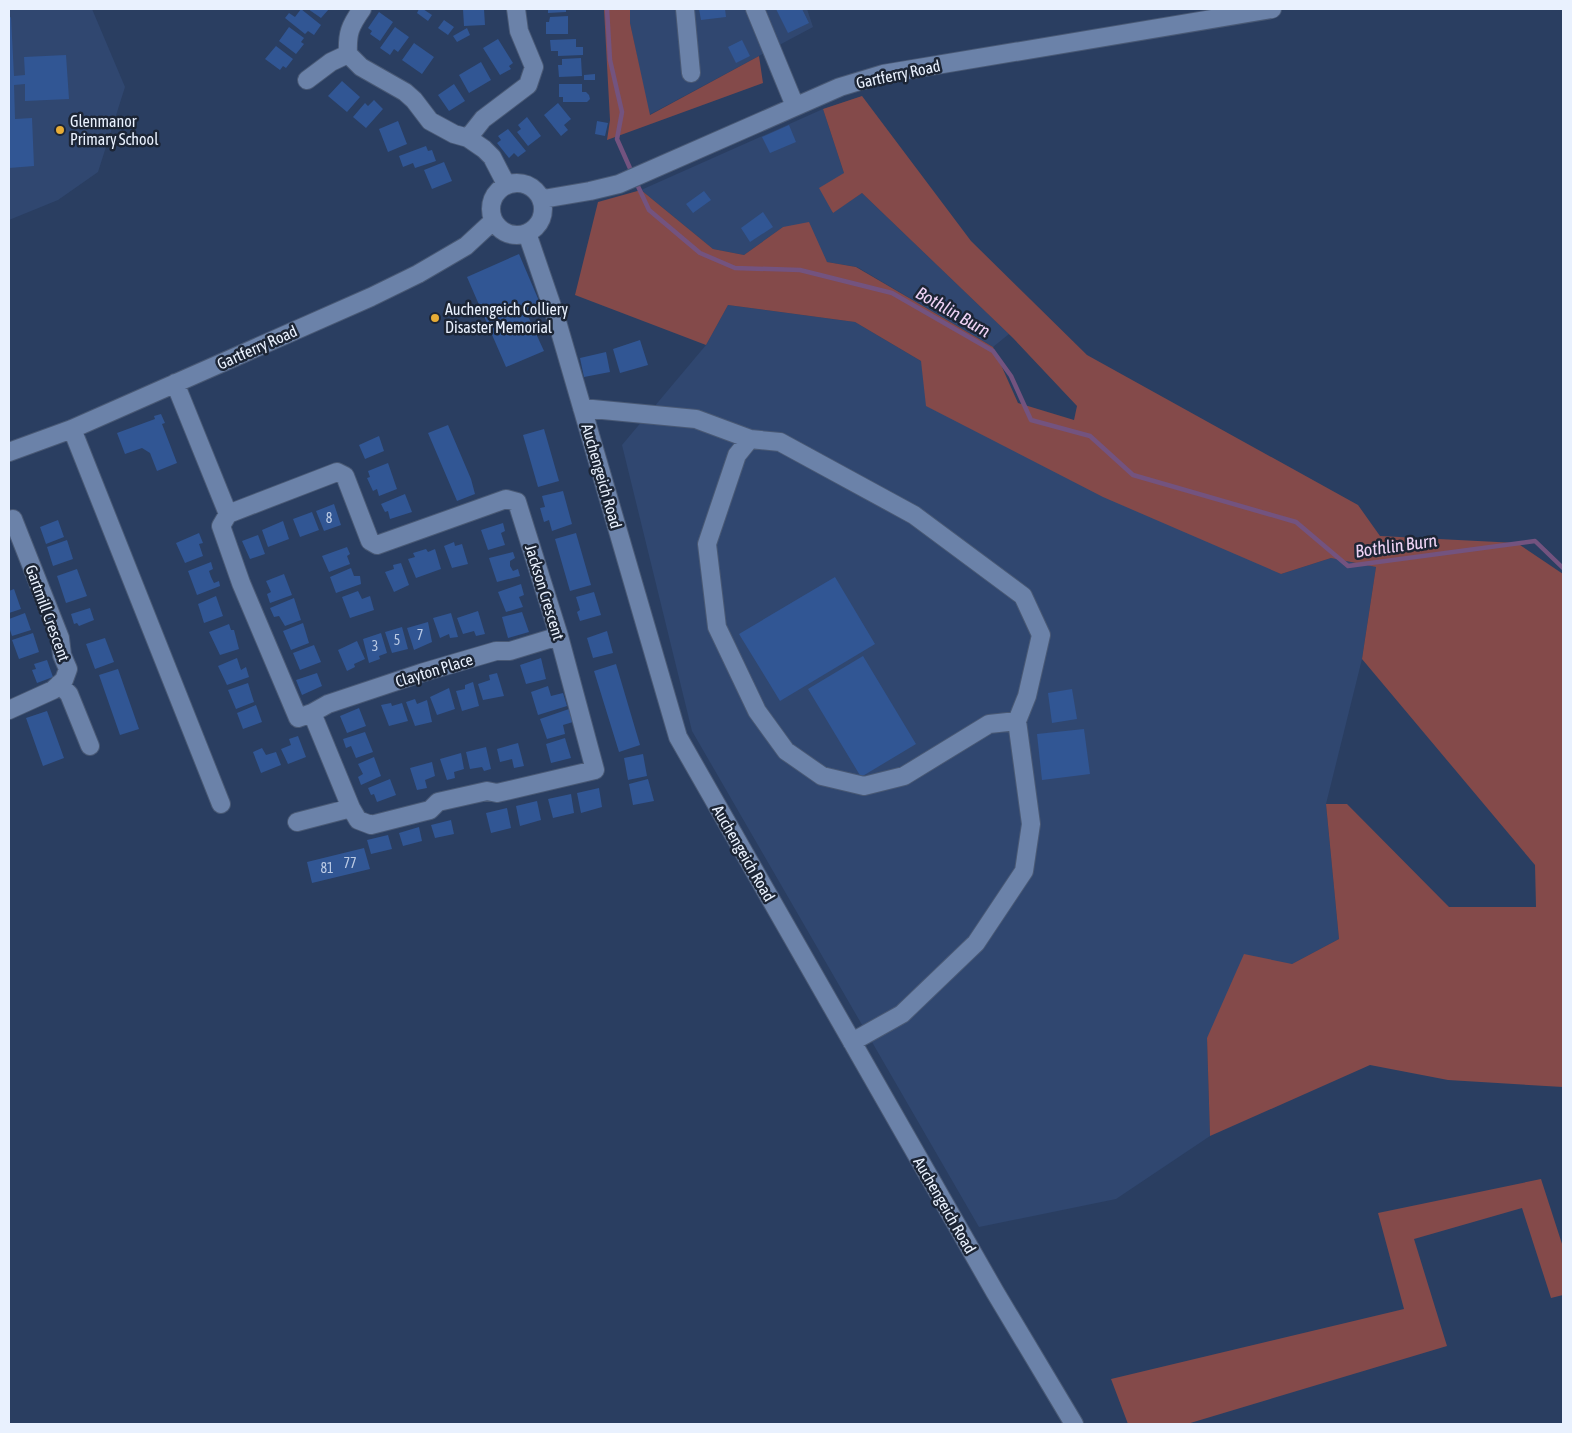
<svg xmlns="http://www.w3.org/2000/svg" width="1572" height="1433" font-family="'Asap Condensed',sans-serif">
	<style>
		.built { fill: #304770 }
		.green { fill: #844a4a }
		.lines { fill: none; stroke-linecap: round; stroke-linejoin: round }
		.stream { stroke: #73537f; stroke-width: 4.5 }
		.building { fill: #315694 }
		.minor-casing { stroke: #495975; stroke-width: 20 }
		.minor { stroke: #6b82a9; stroke-width: 18 }
		.poi-dot { fill: #e7ac36; stroke: #1c2535; stroke-width: 2 }
		.labels { text-anchor: middle; stroke-width: 5; stroke-linejoin: round; paint-order: stroke }
		.number-label { font-size: 14px; fill: #bbcae4 }
		.street-label { font-size: 16px; fill: #e9f1fe; stroke: #1c2535 }
		.poi-label { font-size: 16px; fill: #e9f1fe; stroke: #1c2535; text-anchor: start }
		.water-label { font-size: 18px; font-style: italic; fill: #efd3f5; stroke: #1c2535 }
	</style>
	<rect width="100%" height="100%" fill="#2a3e61"/>
	<path class="built" d="M 9,9 L 92,9 L 125,87 L 98,172 L 58,200 L 9,220 Z
		M 630,9 L 807,9 L 813,27 L 649,115 L 630,23 Z
		M 823,109 L 844,173 L 832,213 L 862,193 L 1009,334 L 993,347 L 857,267 L 827,262 L 783,227 L 744,255 L 713,249 L 641,190 Z
		M 728,305 L 855,322 L 1281,574 L 1331,558 L 1376,567 L 1362,659 L 1326,804 L 1339,939 L 1292,964 L 1207,1038 L 1210,1136 L 1116,1199 L 979,1227 L 692,731 L 622,445 L 706,345 Z"/>
	<path class="green" d="M 604,9 L 630,9 L 630,23 L 650,115 L 759,56 L 763,83 L 607,140 L 610,120 Z
		M 862,96 L 971,241 L 1087,355 L 1358,505 L 1380,536 L 1517,543 L 1563,574 L 1563,1087 L 1448,1080 L 1370,1065 L 1210,1136 L 1207,1038 L 1244,954 L 1292,964 L 1339,939 L 1326,804 L 1347,804 L 1449,907 L 1536,907 L 1535,865 L 1362,659 L 1376,567 L 1331,558 L 1281,574 L 1103,497 L 926,406 L 921,361 L 855,322 L 728,305 L 706,345 L 575,295 L 598,202 L 641,190 L 713,249 L 744,255 L 783,227 L 809,222 L 827,262 L 856,267 L 993,347 L 1018,403 L 1074,420 L 1077,406 L 1013,338 L 862,193 L 833,213 L 819,188 L 844,173 L 823,109 Z
		M 1541,1179 L 1563,1247 L 1563,1295 L 1551,1298 L 1522,1208 L 1414,1239 L 1447,1346 L 1187,1424 L 1128,1424 L 1111,1379 L 1404,1309 L 1378,1213 Z"/>
	<g class="lines">
		<path class="stream" d="M 607,9 L 610,60 L 622,112 L 617,139 L 633,175
			M 636,182 L 649,210 L 700,253 L 735,268 L 800,270 L 892,293 L 993,351 L 1011,376 L 1031,420 L 1090,436 L 1133,475 L 1296,522 L 1348,566 L 1535,541 L 1563,568"/>
	</g>
	<path class="building" d="M 301,9 L 321,25 L 314,35 L 308,31 L 305,34 L 285,18 L 289,13 L 295,17 Z
		M 308,9 L 329,9 L 321,18 Z
		M 419,9 L 423,9 L 432,15 L 428,21 L 417,13 Z
		M 463,9 L 484,9 L 485,25 L 464,26 Z
		M 548,9 L 566,9 L 566,12 L 548,13 Z
		M 699,9 L 725,9 L 726,17 L 701,20 Z
		M 776,9 L 802,9 L 809,23 L 788,33 Z
		M 379,12 L 393,22 L 380,41 L 370,34 L 372,31 L 368,28 Z
		M 568,16 L 568,34 L 546,34 L 546,22 L 549,22 L 550,17 Z
		M 11,17 L 14,76 L 25,75 L 24,57 L 66,55 L 69,99 L 25,101 L 25,84 L 14,85 L 15,119 L 32,118 L 34,166 L 9,168 L 9,18 Z
		M 444,20 L 454,27 L 448,35 L 438,28 Z
		M 289,27 L 304,38 L 301,42 L 304,44 L 296,54 L 279,41 Z
		M 395,27 L 409,37 L 398,52 L 394,49 L 390,55 L 380,48 Z
		M 467,28 L 470,35 L 457,42 L 453,36 Z
		M 498,39 L 513,63 L 509,66 L 511,69 L 500,75 L 483,48 Z
		M 576,39 L 576,47 L 583,47 L 583,55 L 558,56 L 558,51 L 551,51 L 550,40 Z
		M 742,40 L 750,56 L 736,63 L 728,47 Z
		M 414,43 L 434,57 L 422,74 L 402,60 Z
		M 276,46 L 293,59 L 286,68 L 283,66 L 280,70 L 265,59 Z
		M 581,58 L 582,76 L 559,77 L 558,65 L 562,65 L 562,59 Z
		M 481,62 L 491,80 L 469,93 L 459,75 Z
		M 595,74 L 595,80 L 584,80 L 584,75 Z
		M 342,81 L 360,97 L 347,112 L 328,96 Z
		M 454,84 L 465,101 L 449,111 L 438,95 Z
		M 559,84 L 582,84 L 582,92 L 586,92 L 589,95 L 590,99 L 587,102 L 563,102 L 563,97 L 559,97 Z
		M 374,100 L 383,109 L 366,128 L 353,117 L 365,103 L 368,106 Z
		M 558,103 L 571,119 L 564,125 L 568,130 L 561,136 L 544,115 Z
		M 527,117 L 541,136 L 528,146 L 517,132 L 521,129 L 518,125 Z
		M 398,121 L 407,144 L 388,152 L 379,129 Z
		M 597,121 L 608,123 L 605,136 L 595,134 Z
		M 789,125 L 796,142 L 770,153 L 762,137 Z
		M 508,129 L 526,151 L 518,157 L 514,153 L 509,158 L 497,143 L 501,140 L 498,136 Z
		M 426,146 L 428,151 L 432,150 L 436,161 L 415,168 L 413,163 L 403,167 L 399,156 Z
		M 444,162 L 452,181 L 432,189 L 424,170 Z
		M 704,191 L 711,200 L 693,213 L 686,204 Z
		M 763,212 L 773,227 L 750,242 L 741,228 Z
		M 519,254 L 542,308 L 527,314 L 544,351 L 506,367 L 467,277 Z
		M 640,340 L 648,365 L 620,373 L 613,349 Z
		M 606,352 L 610,372 L 584,377 L 580,358 Z
		M 161,414 L 165,423 L 162,424 L 177,463 L 157,471 L 150,453 L 142,448 L 125,454 L 117,433 L 155,419 L 154,416 Z
		M 448,425 L 471,479 L 475,494 L 457,501 L 428,433 Z
		M 544,429 L 559,481 L 538,487 L 523,435 Z
		M 379,436 L 384,451 L 365,459 L 359,445 Z
		M 388,463 L 397,489 L 379,496 L 377,489 L 373,491 L 367,478 L 370,477 L 368,471 Z
		M 563,491 L 572,524 L 552,531 L 549,520 L 544,522 L 540,508 L 545,507 L 542,496 Z
		M 405,494 L 412,512 L 390,519 L 388,511 L 385,512 L 381,504 Z
		M 334,504 L 341,525 L 324,531 L 316,511 Z
		M 312,512 L 319,530 L 300,537 L 293,519 Z
		M 58,520 L 64,537 L 46,544 L 40,527 Z
		M 283,521 L 289,539 L 268,547 L 262,530 Z
		M 503,523 L 505,531 L 501,533 L 505,545 L 488,550 L 481,530 Z
		M 199,533 L 203,543 L 199,544 L 203,556 L 185,563 L 176,543 Z
		M 576,533 L 591,585 L 570,591 L 555,539 Z
		M 258,535 L 265,554 L 250,559 L 242,541 Z
		M 67,540 L 73,559 L 53,566 L 47,547 Z
		M 454,542 L 455,546 L 462,544 L 468,564 L 452,568 L 444,546 Z
		M 347,547 L 350,554 L 347,556 L 350,564 L 329,572 L 322,556 Z
		M 426,549 L 428,552 L 435,549 L 441,569 L 416,578 L 408,559 L 415,557 L 413,553 Z
		M 513,552 L 515,558 L 510,561 L 510,566 L 513,571 L 518,569 L 520,576 L 497,582 L 489,558 Z
		M 211,562 L 213,569 L 209,571 L 211,577 L 214,583 L 219,581 L 220,586 L 197,595 L 188,571 Z
		M 401,563 L 409,585 L 394,592 L 385,572 L 394,569 L 393,565 Z
		M 351,568 L 354,576 L 360,576 L 361,584 L 336,593 L 330,577 Z
		M 77,569 L 87,596 L 66,603 L 57,576 Z
		M 284,574 L 292,595 L 270,603 L 267,594 L 271,592 L 266,581 Z
		M 835,577 L 875,644 L 780,701 L 739,634 Z
		M 521,584 L 524,595 L 519,597 L 523,607 L 506,612 L 498,592 Z
		M 14,589 L 21,609 L 9,613 L 9,591 Z
		M 358,591 L 362,599 L 370,596 L 374,610 L 350,618 L 342,597 Z
		M 594,592 L 601,615 L 580,621 L 577,612 L 580,610 L 576,597 Z
		M 216,596 L 223,616 L 204,623 L 198,604 Z
		M 294,598 L 301,620 L 285,626 L 279,616 L 274,617 L 270,608 Z
		M 90,608 L 94,620 L 79,626 L 77,623 L 74,624 L 71,614 Z
		M 478,611 L 485,634 L 476,636 L 474,631 L 463,634 L 457,618 Z
		M 522,612 L 529,632 L 508,638 L 502,617 Z
		M 25,613 L 31,630 L 12,636 L 9,627 L 9,619 Z
		M 451,613 L 458,637 L 450,638 L 449,634 L 440,638 L 433,618 Z
		M 428,622 L 432,642 L 414,650 L 407,628 Z
		M 303,623 L 309,643 L 291,650 L 283,631 Z
		M 229,624 L 231,630 L 234,630 L 239,649 L 220,655 L 209,632 Z
		M 402,627 L 408,649 L 392,653 L 385,632 Z
		M 607,631 L 613,653 L 593,658 L 587,638 Z
		M 33,633 L 39,652 L 19,659 L 12,640 Z
		M 381,633 L 387,653 L 379,656 L 380,659 L 369,663 L 363,639 Z
		M 105,638 L 114,662 L 95,669 L 86,644 Z
		M 357,641 L 365,659 L 354,664 L 355,667 L 347,671 L 338,650 Z
		M 314,645 L 321,662 L 300,670 L 293,653 Z
		M 863,656 L 916,744 L 861,777 L 808,689 Z
		M 237,658 L 241,670 L 246,667 L 249,677 L 227,685 L 218,666 Z
		M 541,658 L 546,679 L 526,684 L 520,665 Z
		M 47,660 L 53,677 L 37,683 L 32,670 L 36,669 L 34,664 Z
		M 616,664 L 640,745 L 619,752 L 594,671 Z
		M 118,669 L 139,729 L 120,735 L 99,675 Z
		M 317,673 L 322,686 L 302,695 L 296,680 Z
		M 497,673 L 504,696 L 483,700 L 478,684 L 490,680 L 489,675 Z
		M 473,682 L 479,706 L 462,711 L 456,691 L 465,689 L 465,685 Z
		M 248,683 L 254,702 L 236,709 L 228,690 Z
		M 548,686 L 551,696 L 563,693 L 567,706 L 538,715 L 531,692 Z
		M 449,688 L 455,709 L 437,715 L 430,697 Z
		M 1072,689 L 1077,719 L 1052,723 L 1048,693 Z
		M 415,699 L 417,704 L 427,700 L 432,722 L 415,726 L 406,702 Z
		M 391,703 L 392,706 L 402,703 L 408,721 L 389,726 L 381,705 Z
		M 256,705 L 262,722 L 243,729 L 237,713 Z
		M 359,708 L 366,726 L 347,733 L 340,716 Z
		M 569,709 L 573,722 L 563,725 L 565,734 L 547,739 L 540,719 Z
		M 47,711 L 64,758 L 43,766 L 26,718 Z
		M 1084,729 L 1090,774 L 1042,780 L 1037,734 Z
		M 365,732 L 373,752 L 356,758 L 351,746 L 346,748 L 343,739 Z
		M 298,736 L 306,757 L 288,764 L 281,749 L 291,745 L 289,739 Z
		M 565,738 L 571,758 L 551,763 L 546,744 Z
		M 518,743 L 524,766 L 514,768 L 512,759 L 500,762 L 497,749 Z
		M 486,747 L 491,769 L 484,771 L 482,767 L 470,769 L 466,752 Z
		M 262,748 L 266,755 L 276,752 L 281,765 L 261,773 L 253,752 Z
		M 461,753 L 464,769 L 454,772 L 455,778 L 447,780 L 440,759 Z
		M 643,754 L 647,776 L 628,780 L 624,758 Z
		M 374,757 L 381,776 L 361,785 L 358,777 L 363,774 L 358,764 Z
		M 432,762 L 435,776 L 425,780 L 427,788 L 417,790 L 410,768 Z
		M 390,779 L 396,795 L 377,802 L 374,794 L 371,795 L 368,788 Z
		M 648,779 L 654,801 L 633,805 L 629,784 Z
		M 599,788 L 602,807 L 581,813 L 577,793 Z
		M 571,794 L 574,813 L 553,818 L 548,799 Z
		M 537,801 L 541,820 L 520,826 L 516,806 Z
		M 507,808 L 511,828 L 491,833 L 486,813 Z
		M 451,820 L 454,834 L 435,838 L 431,825 Z
		M 419,827 L 422,841 L 403,846 L 399,833 Z
		M 388,835 L 392,849 L 371,854 L 367,840 Z
		M 364,848 L 370,869 L 312,883 L 307,862 Z"/>
	<g class="lines">
		<g class="minor-casing">
			<path id="minor" d="M 362,9 C 350,26 347,33 348,54 L 361,67 L 405,92 L 414,100 L 430,121 L 454,134 L 468,138 L 484,149 L 492,157 L 506,184
				M 685,9 L 691,73
				M 755,9 L 795,106
				M 307,80 L 331,62 L 348,54
				M 468,138 L 483,119 L 528,85 L 534,67 L 519,31 L 516,9
				M491 209a26 26 0 1 1 52 0a26 26 0 1 1-52 0Z
				M 543,199 L 590,191 L 619,184 L 840,87 L 883,74 L 1272,9
				M 527,233 L 556,318 L 678,737 L 995,1292 L 1074,1424
				M 175,383 L 228,514 L 337,472 L 345,476 L 370,541 L 377,545 L 506,499 L 517,502 L 559,636 L 595,770 L 497,793 L 487,791 L 438,802 L 430,810 L 371,825 L 358,820 L 351,808 L 312,713
				M 582,408 L 696,419 L 750,439
				M 72,429 L 221,804
				M 9,452 L 72,429 L 371,297 L 418,274 L 466,246 L 493,221
				M 228,514 L 221,526 L 241,583 L 298,718 L 312,713 L 328,704 L 421,673 L 496,651 L 510,651 L 559,636
				M 9,521 L 13,519 L 60,638 L 62,655 L 68,669 L 64,680 L 53,690 L 9,710
				M 59,684 L 69,694 L 90,746
				M 297,822 L 351,808
				M 852,1042 L 902,1014 L 976,943 L 1024,871 L 1031,824 L 1017,721 L 1027,696 L 1041,635 L 1023,596 L 914,515 L 780,442 L 750,439 L 737,455 L 707,544 L 717,627 L 757,711 L 786,751 L 822,776 L 864,786 L 904,776 L 989,724 L 1017,721"/>
		</g>
		<use href="#minor" class="minor"/>
	</g>
	<g class="poi-dot">
		<circle cx="60" cy="130" r="5"/>
		<circle cx="435" cy="318" r="5"/>
	</g>
	<g class="labels">
		<g class="number-label">
			<text x="329" y="523">8</text>
			<text x="420" y="640">7</text>
			<text x="397" y="645">5</text>
			<text x="375" y="651">3</text>
			<text x="350" y="868">77</text>
			<text x="327" y="873">81</text>
		</g>
		<g class="street-label">
			<text transform="translate(898 74) rotate(-12)" y="6">Gartferry Road</text>
			<text transform="translate(257 347) rotate(-24)" y="6">Gartferry Road</text>
			<text transform="translate(602 476) rotate(74)" y="6">Auchengeich Road</text>
			<text transform="translate(545 592) rotate(73)" y="6">Jackson Crescent</text>
			<text transform="translate(48 613) rotate(70)" y="6">Gartmill Crescent</text>
			<text transform="translate(434 670) rotate(-17)" y="6">Clayton Place</text>
			<text transform="translate(744 853) rotate(60)" y="6">Auchengeich Road</text>
			<text transform="translate(945 1205) rotate(60)" y="6">Auchengeich Road</text>
		</g>
		<g class="poi-label">
			<text x="70" y="127">Glenmanor<tspan x="70" dy="18">Primary School</tspan></text>
			<text x="445" y="315">Auchengeich Colliery<tspan x="445" dy="18">Disaster Memorial</tspan></text>
		</g>
		<g class="water-label">
			<text transform="translate(953 312) rotate(30)" y="6">Bothlin Burn</text>
			<text transform="translate(1396 546) rotate(-8)" y="6">Bothlin Burn</text>
		</g>
	</g>
	<rect width="1572" height="1433" fill="none" stroke="#e9f1fe" stroke-width="20"/>
</svg>
